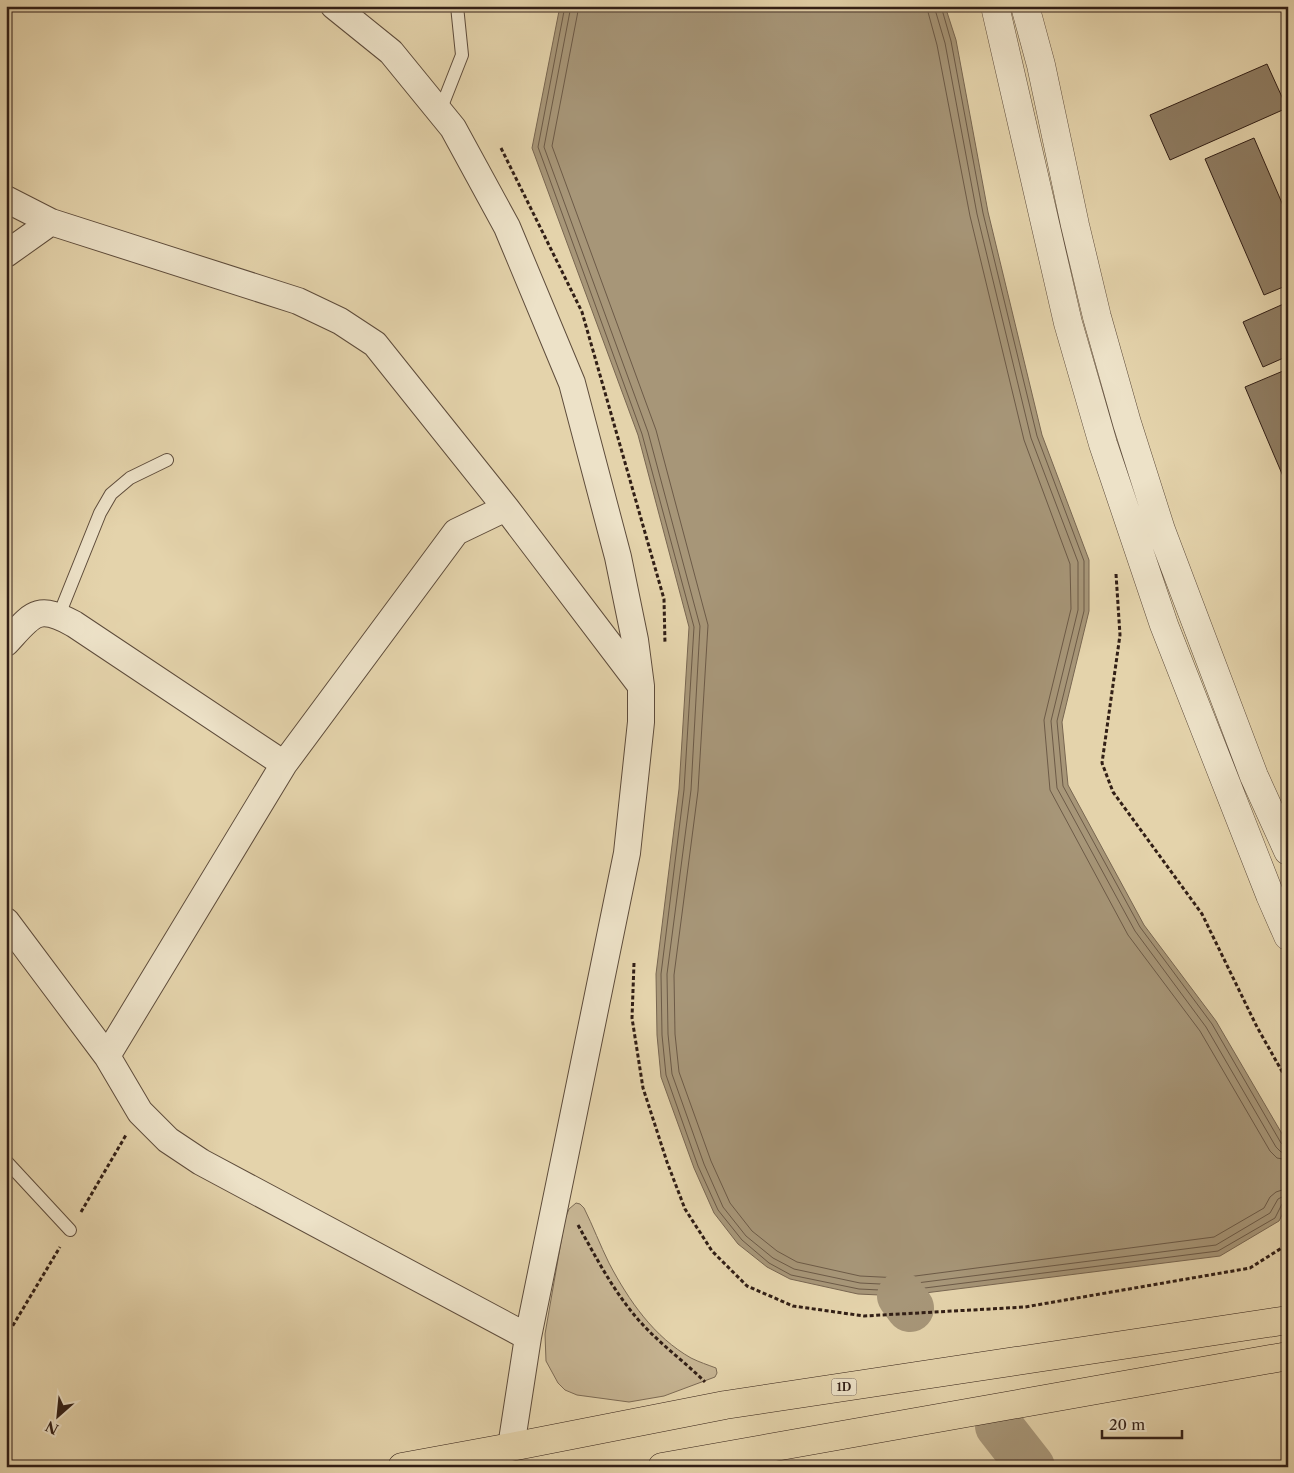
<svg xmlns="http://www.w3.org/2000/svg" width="1294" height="1473" font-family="'Libre Caslon Text',serif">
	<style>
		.green { fill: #c6b492; stroke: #7c6a54 }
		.water { fill: #a79678; stroke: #786651 }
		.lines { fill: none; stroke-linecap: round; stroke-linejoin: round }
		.shore { stroke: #6c5a47; stroke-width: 1 }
		.river { stroke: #a79678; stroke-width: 48 }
		.building { fill: #8f7d63; stroke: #321f16 }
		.service-casing { stroke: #5e4c3b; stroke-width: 14 }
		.minor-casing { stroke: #5e4c3b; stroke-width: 28 }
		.tertiary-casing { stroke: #5e4c3b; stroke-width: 29 }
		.trunk-casing { stroke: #321f16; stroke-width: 29 }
		.path { stroke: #321f16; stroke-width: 3; stroke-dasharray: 4 2.5; stroke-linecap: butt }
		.service { stroke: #ede2c8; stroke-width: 12 }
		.minor { stroke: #ede2c8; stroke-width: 26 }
		.tertiary { stroke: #ede2c8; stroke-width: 28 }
		.trunk { stroke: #e4d3ab; stroke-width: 28 }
		.labels { text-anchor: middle; stroke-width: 4.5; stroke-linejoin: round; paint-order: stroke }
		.shield { fill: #ede2c8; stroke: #6a5a4b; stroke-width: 1 }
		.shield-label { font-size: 11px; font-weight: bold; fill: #321f16 }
	</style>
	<rect width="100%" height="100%" fill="#e4d3ab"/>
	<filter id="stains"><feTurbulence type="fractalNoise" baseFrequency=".004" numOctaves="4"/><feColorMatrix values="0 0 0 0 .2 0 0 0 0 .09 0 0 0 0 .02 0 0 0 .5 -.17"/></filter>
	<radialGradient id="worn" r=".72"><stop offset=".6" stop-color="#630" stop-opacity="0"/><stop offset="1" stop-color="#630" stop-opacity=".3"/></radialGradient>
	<path class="green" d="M 576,1203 L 580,1204 L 584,1208 C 593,1226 600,1245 609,1263 C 629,1301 654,1337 691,1358 C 699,1362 708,1365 716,1368 L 717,1373 L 715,1377 L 664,1396 L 629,1402 L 577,1395 L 565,1390 L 558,1383 L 546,1361 L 545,1334 L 565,1219 L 569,1209 Z"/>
	<path class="water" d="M 560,6 L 945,6 L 956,40 L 988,212 L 1042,435 L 1089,560 L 1089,611 L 1062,722 L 1068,785 L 1144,925 L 1216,1021 L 1288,1144 L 1288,1203 L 1279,1221 L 1220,1256 L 901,1296 L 858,1294 L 790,1279 L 767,1267 L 738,1244 L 714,1213 L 694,1168 L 661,1077 L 657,1035 L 656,974 L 679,789 L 689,627 L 638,435 L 532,148 Z"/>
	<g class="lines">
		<path class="shore" d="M 565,6 L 538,147 L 642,434 L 694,627 L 684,790 L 661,974 L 662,1035 L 666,1075 L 698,1166 L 718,1210 L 742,1240 L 769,1263 L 791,1275 L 859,1289 L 901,1291 L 1218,1251 L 1275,1218 L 1282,1204 L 1288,1202
			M 571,6 L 544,147 L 648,432 L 700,626 L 691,790 L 667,974 L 668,1034 L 672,1074 L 704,1164 L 723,1207 L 746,1236 L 773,1258 L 794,1269 L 860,1283 L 901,1285 L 1216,1245 L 1270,1213 L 1278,1199 L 1282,1197 L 1288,1196
			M 579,6 L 552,146 L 656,430 L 708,625 L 698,791 L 674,975 L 675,1034 L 679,1072 L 711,1161 L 730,1203 L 752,1231 L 777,1251 L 797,1262 L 860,1276 L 900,1278 L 1214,1237 L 1264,1208 L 1270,1197 L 1276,1192 L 1288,1188
			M 927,6 L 928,12 L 937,45 L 970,216 L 1024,440 L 1070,564 L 1071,609 L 1044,720 L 1050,790 L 1128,935 L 1200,1031 L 1270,1151 L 1277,1158 L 1288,1160
			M 934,6 L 945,43 L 977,214 L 1031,438 L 1078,562 L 1078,610 L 1051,721 L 1057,788 L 1135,931 L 1206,1027 L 1276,1147 L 1281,1152 L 1288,1153
			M 941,6 L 951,41 L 983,213 L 1037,436 L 1084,561 L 1084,611 L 1057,721 L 1063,786 L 1140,927 L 1212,1024 L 1281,1143 L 1284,1146 L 1288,1146"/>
		<path class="river" d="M 901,1296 L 910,1308
			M 999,1426 L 1031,1467"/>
	</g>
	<path class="building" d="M 1267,64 L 1287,108 L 1170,160 L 1150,115 Z
		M 1254,138 L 1288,217 L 1288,285 L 1264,295 L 1205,159 Z
		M 1288,302 L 1288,356 L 1263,367 L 1243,322 Z
		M 1283,371 L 1288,381 L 1288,488 L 1245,387 Z"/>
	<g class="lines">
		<g class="service-casing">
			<path id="service" d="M 440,111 L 462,55 L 457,6
				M 59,615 L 100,513 L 111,494 L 130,478 L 167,460
				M 6,1161 L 70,1230"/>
		</g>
		<g class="minor-casing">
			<path id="minor" d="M 334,6 L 391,52 L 453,128 L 507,227 L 572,383 L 618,557 L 635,640 L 641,686 L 641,722 L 627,853 L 528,1337 L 511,1447
				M 6,199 L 51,222 L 298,301 L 340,321 L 375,344 L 506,508 L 641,686
				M 6,254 L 51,222
				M 6,643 C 32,615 36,603 74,624 L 284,764
				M 6,921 L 107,1056 L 140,1112 L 168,1140 L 201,1162 L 528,1337
				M 107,1056 L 284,764 L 456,532 L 506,508"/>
		</g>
		<g class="tertiary-casing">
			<path id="tertiary" d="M 995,6 L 1068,323 L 1103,444 L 1164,625 L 1270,895 L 1288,936
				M 1025,6 L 1041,65 L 1075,225 L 1097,317 L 1127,423 L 1161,530 L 1254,776 L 1288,851"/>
		</g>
		<g class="trunk-casing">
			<path id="trunk" d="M 402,1467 L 511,1447 L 725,1405 L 1288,1320
				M 662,1467 L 1288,1356"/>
		</g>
		<path class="path" d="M 501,148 L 582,312 L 664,599 L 665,644
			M 1116,574 L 1120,635 L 1102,763 L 1113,792 L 1202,914 L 1257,1027 L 1288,1082
			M 634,963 L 632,1018 L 643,1088 L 667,1162 L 685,1209 L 712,1251 L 747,1286 L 793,1306 L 864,1316 L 1025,1307 L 1250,1268 L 1288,1244
			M 81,1212 L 126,1135
			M 578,1225 C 598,1261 617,1298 645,1327 C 664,1347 686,1363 705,1382
			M 6,1337 L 60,1247"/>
		<use href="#service" class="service"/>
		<use href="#minor" class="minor"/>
		<use href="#tertiary" class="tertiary"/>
		<use href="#trunk" class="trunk"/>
	</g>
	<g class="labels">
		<rect class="shield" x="831.5" y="1378.5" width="25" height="17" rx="4"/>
		<g class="shield-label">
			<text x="844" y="1391">1D</text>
		</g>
	</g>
	<rect width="1294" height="1473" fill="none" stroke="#e4d3ab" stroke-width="25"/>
	<rect x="8" y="8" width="1279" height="1458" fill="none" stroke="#321f16" stroke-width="2.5"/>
	<rect x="12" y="12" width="1269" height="1448" fill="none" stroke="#321f16"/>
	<g transform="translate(58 1416) rotate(207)" stroke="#ede2c8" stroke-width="4" paint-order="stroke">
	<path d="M0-4L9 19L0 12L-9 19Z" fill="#321f16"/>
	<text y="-8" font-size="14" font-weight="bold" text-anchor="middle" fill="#321f16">N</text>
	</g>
	<path d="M1102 1430v8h80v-8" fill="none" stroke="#321f16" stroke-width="2.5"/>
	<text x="1109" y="1430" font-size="15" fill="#321f16" stroke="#ede2c8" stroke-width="4" paint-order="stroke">20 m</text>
	<rect width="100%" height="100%" filter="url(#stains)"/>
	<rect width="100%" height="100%" fill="url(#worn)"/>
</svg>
